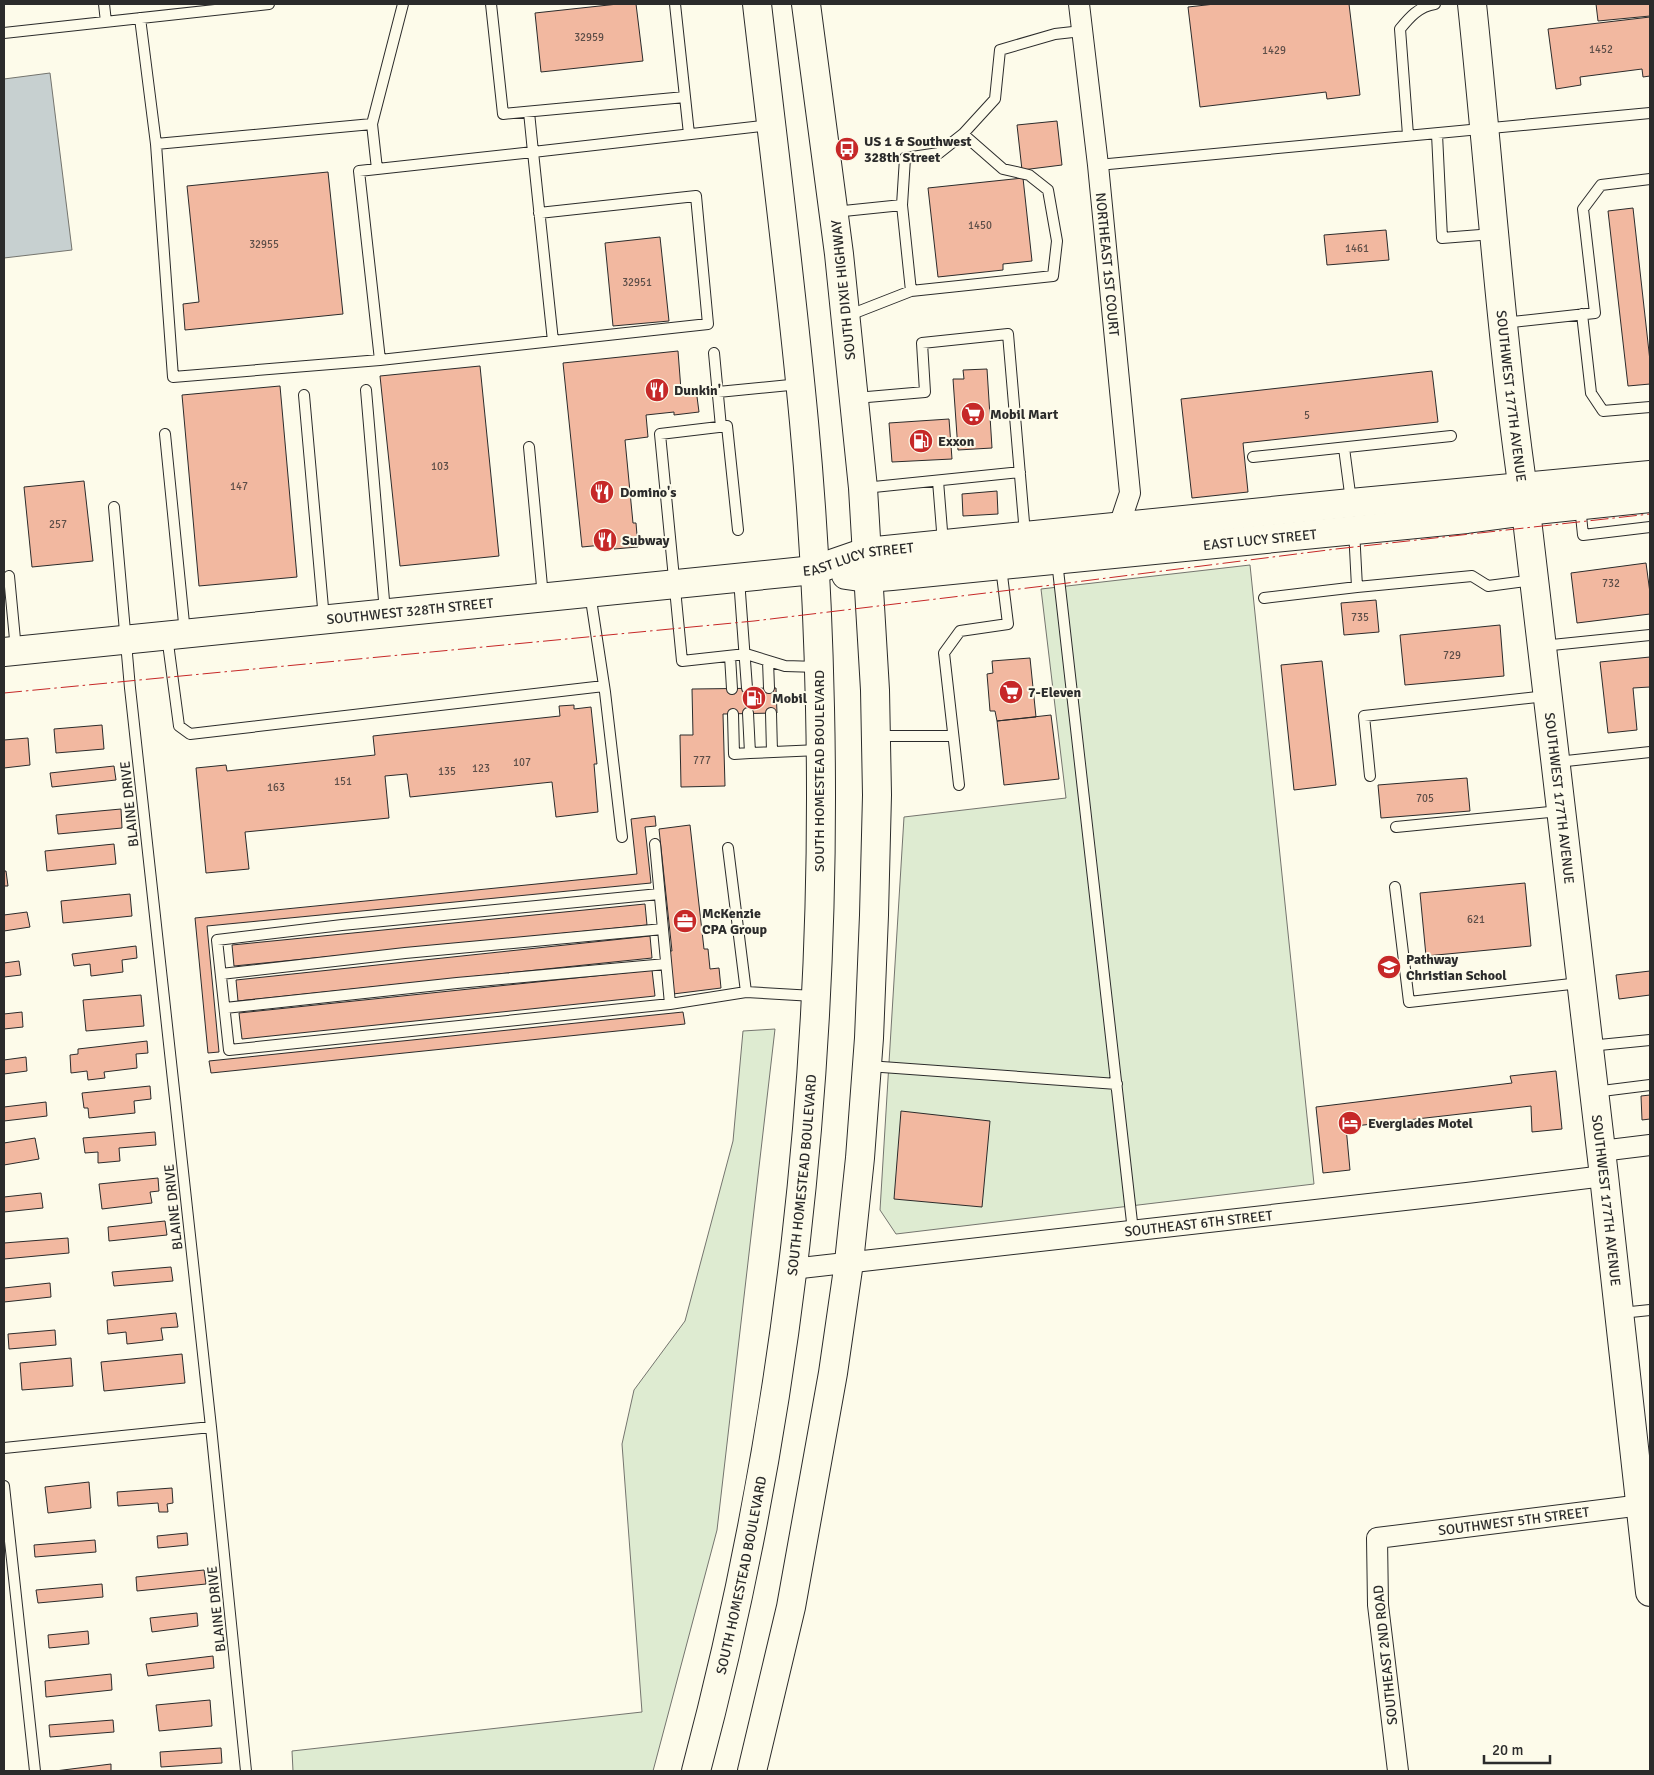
<svg xmlns="http://www.w3.org/2000/svg" width="1654" height="1775" font-family="Signika,sans-serif">
	<style>
		.green { fill: #deebd1; stroke: #74746e }
		.water { fill: #c7d0d0; stroke: #74746e }
		.building { fill: #f2b8a0; stroke: #2b2b2b }
		.lines { fill: none; stroke-linecap: round; stroke-linejoin: round }
		.lane-casing { stroke: #2b2b2b; stroke-width: 12 }
		.street-casing { stroke: #2b2b2b; stroke-width: 22 }
		.secondary-casing { stroke: #2b2b2b; stroke-width: 30 }
		.highway-casing { stroke: #2b2b2b; stroke-width: 30 }
		.lane { stroke: #fdfbea; stroke-width: 10 }
		.street { stroke: #fdfbea; stroke-width: 20 }
		.secondary { stroke: #fdfbea; stroke-width: 28 }
		.highway { stroke: #fdfbea; stroke-width: 28 }
		.power { stroke: #c62828; stroke-width: 1; stroke-dasharray: 18 4 2.5 4; stroke-linecap: butt }
		.labels { text-anchor: middle; stroke-width: 4; stroke-linejoin: round; paint-order: stroke }
		.number-label { font-size: 11px; fill: #5d4e48 }
		.poi-label { font-size: 14px; font-weight: bold; fill: #2b2b2b; stroke: #fdfbea; text-anchor: start }
		.street-label { font-size: 14px; fill: #2b2b2b; stroke: #fdfbea }
	</style>
	<rect width="100%" height="100%" fill="#fdfbea"/>
	<path class="green" d="M 1250,565 L 1314,1184 L 896,1234 L 880,1210 L 904,817 L 1066,798 L 1041,589 Z
		M 775,1029 L 717,1530 L 653,1771 L 293,1771 L 292,1751 L 642,1712 L 622,1444 L 634,1390 L 685,1321 L 733,1141 L 743,1031 Z"/>
	<path class="water" d="M 50,73 L 72,250 L 4,258 L 4,79 Z"/>
	<path class="building" d="M 618,4 L 636,4 L 643,61 L 541,72 L 535,13 Z
		M 1215,4 L 1349,4 L 1360,95 L 1327,99 L 1326,92 L 1200,107 L 1188,7 Z
		M 1596,4 L 1650,4 L 1650,16 L 1598,21 Z
		M 1650,17 L 1650,76 L 1643,77 L 1642,69 L 1580,77 L 1581,85 L 1556,89 L 1548,29 Z
		M 1057,121 L 1062,165 L 1022,170 L 1017,125 Z
		M 328,172 L 343,314 L 185,330 L 183,304 L 199,302 L 187,186 Z
		M 1023,178 L 1032,261 L 1003,264 L 1003,270 L 938,277 L 928,188 Z
		M 1633,208 L 1650,361 L 1650,384 L 1628,386 L 1608,211 Z
		M 1386,230 L 1389,260 L 1327,265 L 1324,235 Z
		M 660,237 L 669,321 L 613,326 L 605,243 Z
		M 678,351 L 681,390 L 696,389 L 699,412 L 674,415 L 674,412 L 646,415 L 648,437 L 625,440 L 633,523 L 636,523 L 638,547 L 614,549 L 613,544 L 582,547 L 563,363 Z
		M 480,366 L 499,556 L 400,566 L 380,376 Z
		M 987,369 L 992,448 L 958,450 L 953,379 L 964,379 L 963,370 Z
		M 1432,371 L 1438,422 L 1243,443 L 1248,492 L 1192,498 L 1181,399 Z
		M 280,386 L 297,577 L 199,586 L 182,395 Z
		M 949,419 L 952,459 L 892,462 L 889,423 Z
		M 84,481 L 93,561 L 32,567 L 24,487 Z
		M 997,491 L 998,514 L 963,516 L 962,494 Z
		M 1646,563 L 1650,593 L 1650,614 L 1577,623 L 1571,573 Z
		M 1376,600 L 1379,632 L 1344,635 L 1341,603 Z
		M 1500,625 L 1504,676 L 1405,685 L 1400,635 Z
		M 1650,657 L 1650,687 L 1633,688 L 1637,730 L 1608,733 L 1600,662 Z
		M 1030,658 L 1036,717 L 997,721 L 995,711 L 990,711 L 987,674 L 993,673 L 992,661 Z
		M 1322,661 L 1336,785 L 1294,790 L 1281,665 Z
		M 776,688 L 777,713 L 723,714 L 725,786 L 681,787 L 680,735 L 693,735 L 692,689 Z
		M 574,705 L 574,709 L 591,707 L 597,764 L 594,764 L 598,812 L 556,817 L 552,782 L 410,797 L 407,774 L 385,776 L 389,818 L 245,832 L 249,869 L 206,873 L 196,768 L 226,765 L 227,771 L 375,755 L 373,736 L 560,716 L 559,706 Z
		M 1051,715 L 1059,779 L 1004,785 L 997,721 Z
		M 102,725 L 104,749 L 56,753 L 54,729 Z
		M 28,738 L 30,765 L 4,768 L 4,740 Z
		M 114,766 L 116,780 L 52,787 L 50,773 Z
		M 1467,778 L 1470,811 L 1381,818 L 1378,785 Z
		M 121,809 L 122,828 L 58,834 L 56,815 Z
		M 655,816 L 656,826 L 645,827 L 651,883 L 207,926 L 219,1052 L 208,1053 L 195,918 L 637,874 L 631,819 Z
		M 690,825 L 704,949 L 708,949 L 710,969 L 719,968 L 721,988 L 673,994 L 668,951 L 672,951 L 659,829 Z
		M 114,844 L 116,864 L 47,871 L 45,851 Z
		M 4,871 L 6,871 L 8,886 L 4,886 Z
		M 1525,883 L 1531,946 L 1426,956 L 1420,893 Z
		M 130,894 L 132,916 L 63,923 L 61,901 Z
		M 645,904 L 647,925 L 234,966 L 232,945 Z
		M 27,912 L 30,927 L 4,931 L 4,915 Z
		M 650,936 L 652,958 L 238,1001 L 236,980 Z
		M 136,946 L 137,958 L 122,960 L 123,972 L 91,976 L 90,964 L 74,966 L 72,954 Z
		M 19,961 L 21,975 L 4,977 L 4,963 Z
		M 652,970 L 655,996 L 242,1039 L 239,1013 Z
		M 1650,971 L 1650,995 L 1619,999 L 1616,975 Z
		M 141,995 L 144,1026 L 86,1031 L 83,1000 Z
		M 22,1012 L 23,1027 L 4,1029 L 4,1014 Z
		M 683,1012 L 685,1024 L 211,1073 L 209,1061 Z
		M 147,1041 L 148,1053 L 136,1054 L 137,1068 L 104,1072 L 105,1078 L 88,1080 L 87,1071 L 71,1073 L 70,1055 L 78,1054 L 78,1049 Z
		M 26,1057 L 27,1071 L 4,1074 L 4,1060 Z
		M 1556,1071 L 1562,1129 L 1532,1132 L 1531,1106 L 1346,1127 L 1350,1170 L 1323,1173 L 1316,1107 L 1512,1083 L 1510,1076 Z
		M 150,1086 L 151,1099 L 134,1101 L 135,1113 L 89,1118 L 88,1108 L 84,1108 L 82,1093 Z
		M 1650,1095 L 1650,1119 L 1642,1120 L 1641,1096 Z
		M 46,1102 L 47,1116 L 4,1121 L 4,1107 Z
		M 901,1111 L 990,1121 L 982,1207 L 894,1199 Z
		M 155,1132 L 156,1145 L 119,1148 L 120,1161 L 98,1163 L 98,1152 L 85,1153 L 83,1138 Z
		M 35,1138 L 39,1159 L 4,1165 L 4,1143 Z
		M 158,1178 L 159,1191 L 150,1192 L 152,1203 L 102,1209 L 99,1184 Z
		M 41,1193 L 43,1208 L 4,1212 L 4,1197 Z
		M 165,1221 L 167,1235 L 109,1241 L 108,1227 Z
		M 68,1238 L 69,1253 L 4,1259 L 4,1243 Z
		M 171,1267 L 173,1281 L 114,1286 L 112,1272 Z
		M 50,1283 L 51,1297 L 4,1302 L 4,1288 Z
		M 176,1313 L 178,1327 L 161,1328 L 163,1340 L 127,1344 L 126,1332 L 108,1334 L 107,1320 Z
		M 55,1330 L 56,1345 L 9,1349 L 8,1334 Z
		M 182,1354 L 185,1383 L 104,1391 L 101,1362 Z
		M 71,1358 L 73,1386 L 22,1390 L 20,1363 Z
		M 89,1482 L 91,1508 L 48,1513 L 45,1487 Z
		M 172,1488 L 173,1503 L 167,1504 L 168,1512 L 159,1512 L 158,1503 L 118,1506 L 117,1492 Z
		M 187,1533 L 188,1545 L 158,1548 L 157,1536 Z
		M 95,1540 L 96,1552 L 35,1557 L 34,1545 Z
		M 204,1570 L 206,1584 L 137,1591 L 136,1577 Z
		M 102,1584 L 103,1597 L 38,1603 L 36,1590 Z
		M 197,1613 L 198,1626 L 152,1632 L 150,1618 Z
		M 88,1631 L 89,1644 L 49,1648 L 48,1635 Z
		M 213,1656 L 214,1668 L 148,1676 L 146,1664 Z
		M 111,1674 L 112,1690 L 46,1697 L 45,1681 Z
		M 210,1700 L 212,1726 L 159,1731 L 156,1705 Z
		M 113,1720 L 114,1732 L 50,1737 L 49,1725 Z
		M 221,1748 L 222,1763 L 161,1767 L 160,1752 Z
		M 111,1764 L 111,1771 L 55,1771 Z"/>
	<g class="lines">
		<g class="lane-casing">
			<path id="lane" d="M 104,4 L 106,22
				M 491,4 L 503,114 L 685,97
				M 675,4 L 689,134
				M 140,18 L 156,144
				M 4,33 L 269,4
				M 529,112 L 533,152 L 359,171 L 380,360 L 553,341
				M 372,124 L 403,4
				M 963,134 L 1003,169 L 1029,175 L 1048,190 L 1057,241 L 1053,276 L 911,291 L 902,205 L 905,158 L 939,153 Z
				M 963,134 L 995,99 L 1000,50 L 1055,34 L 1082,31
				M 1437,134 L 1442,238 L 1493,234
				M 1408,135 L 1400,29 C 1409,18 1419,6 1435,4
				M 1098,165 L 1650,113
				M 377,169 L 372,124 L 156,144 L 173,377 L 380,360
				M 834,212 L 902,205
				M 539,213 L 696,196 L 708,324 L 553,341 L 533,152 L 770,125
				M 1582,314 L 1591,393 L 1603,411 L 1650,407
				M 847,316 L 911,291
				M 1503,323 L 1595,313 L 1583,209 L 1601,185 L 1650,179
				M 714,353 L 721,427
				M 366,390 L 385,612
				M 718,392 L 800,384
				M 304,395 L 324,619
				M 856,398 L 925,392 L 922,343 L 1008,334 L 1025,534
				M 165,434 L 185,633
				M 529,447 L 543,597
				M 1344,448 L 1351,501
				M 1253,457 L 1451,436
				M 938,481 L 943,543
				M 864,488 L 1020,472
				M 1580,506 L 1583,535 L 1650,527
				M 114,507 L 130,688 L 211,1427 L 246,1771
				M 738,530 L 727,426 L 660,434 L 682,661 L 746,654 L 785,666 L 818,667
				M 1354,530 L 1357,587
				M 1057,561 L 1133,1231
				M 9,576 L 16,650
				M 739,579 L 747,688
				M 590,593 L 605,692 L 622,837
				M 1264,598 L 1357,587 L 1472,576 L 1488,586 L 1534,580
				M 167,636 L 179,726 L 190,734 L 604,686
				M 1542,646 L 1650,635
				M 730,656 L 732,689
				M 768,661 L 769,688
				M 748,713 L 750,753 L 819,750
				M 771,713 L 772,752
				M 733,714 L 734,754 L 750,753
				M 877,736 L 953,736
				M 1557,762 L 1650,752
				M 1370,776 L 1364,716 L 1546,696
				M 959,785 L 944,653 L 960,631 L 1008,624 L 1001,567
				M 1396,827 L 1560,811
				M 655,844 L 670,1004 L 746,992
				M 728,848 L 746,992 L 814,996
				M 1395,887 L 1409,1002 L 1580,983
				M 659,894 L 342,925 L 217,940 L 229,1050 L 670,1004
				M 221,974 L 405,953 L 663,929
				M 225,1008 L 457,983 L 666,964
				M 1589,1046 L 1650,1040
				M 868,1066 L 1117,1084
				M 1594,1092 L 1650,1085
				M 1621,1313 L 1650,1310
				M 4,1448 L 211,1427
				M 4,1486 L 35,1771"/>
		</g>
		<g class="street-casing">
			<g id="street">
				<path id="s1" d="M 1079,4 L 1098,165 L 1130,493 L 1119,526"/>
				<path d="M 1601,1151 L 1650,1145"/>
				<path id="s2" d="M 792,1269 L 1467,1193 L 1604,1176"/>
				<path id="s3" d="M 1398,1771 L 1378,1605 L 1377,1538 L 1650,1504"/>
			</g>
		</g>
		<g class="secondary-casing">
			<g id="secondary">
				<path id="s4" d="M 1472,4 C 1490,173 1501,343 1526,511 L 1604,1176 L 1650,1592"/>
				<path id="s5" d="M 846,575 L 867,578 L 892,576 L 1467,519 L 1526,511 L 1650,498"/>
				<path id="s6" d="M 4,652 L 814,570 L 866,552 L 1351,503 L 1650,475"/>
			</g>
		</g>
		<g class="highway-casing">
			<g id="highway">
				<path id="s7" d="M 696,1771 C 788,1426 828,1065 820,708 C 818,613 813,517 804,422 C 791,282 773,143 757,4"/>
				<path d="M 752,1771 L 791,1607 L 833,1373 L 849,1262 L 860,1158 L 869,1038 L 874,915 L 877,795 L 875,690 L 863,488 L 839,254 L 806,4"/>
			</g>
		</g>
		<use href="#lane" class="lane"/>
		<use href="#street" class="street"/>
		<use href="#secondary" class="secondary"/>
		<use href="#highway" class="highway"/>
		<path class="power" d="M 4,693 L 754,621 L 1044,586 L 1336,549 L 1650,514"/>
	</g>
	<defs>
		<g id="bus-disc" transform="scale(1.25)"><circle r="9.5" fill="#c62828" stroke="#fdfbea"/><path d="M-5-6H5V4H4V6H2V4H-2V6H-4V4H-5ZM-3.5-4V0h7V-4ZM-3.5 1.2v1.5H-2V1.2ZM2 1.2v1.5H3.5V1.2Z" fill="#fff"/></g>
		<g id="restaurant-disc" transform="scale(1.25)"><circle r="9.5" fill="#c62828" stroke="#fdfbea"/><path d="M-5-6h1v4h1v-4h1v4h1v-4h1v5L-1.5 .5V6h-2V.5L-5-1ZM5-6V6H3V1.5H1.5Q1.5-4 5-6Z" fill="#fff"/></g>
		<g id="supermarket-disc" transform="scale(1.25)"><circle r="9.5" fill="#c62828" stroke="#fdfbea"/><path d="M-6-5.5h2.5l.6 2H6L4.5 2H-2.5L-4.4-4H-6ZM-1.5 3.2a1.3 1.3 0 1 0 .1 0ZM3 3.2a1.3 1.3 0 1 0 .1 0Z" fill="#fff"/></g>
		<g id="fuel-disc" transform="scale(1.25)"><circle r="9.5" fill="#c62828" stroke="#fdfbea"/><path d="M-5.5-6h7V0h2V4h1.3V-2.5L3-4.5l.8-.8L6-3V5H2.5V1h-1V6h-7ZM-4.2-4.7v3.2H.2V-4.7Z" fill="#fff"/></g>
		<g id="office-disc" transform="scale(1.25)"><circle r="9.5" fill="#c62828" stroke="#fdfbea"/><path d="M-6-3h4V-5.5h4V-3h4V5H-6ZM-1-4.5V-3h2v-1.5ZM-6 0V1H6V0Z" fill="#fff"/></g>
		<g id="school-disc" transform="scale(1.25)"><circle r="9.5" fill="#c62828" stroke="#fdfbea"/><path d="M0-5L7-2L0 1L-7-2ZM-4 1L0 2.5L4 1V4Q0 6-4 4Z" fill="#fff"/></g>
		<g id="hotel-disc" transform="scale(1.25)"><circle r="9.5" fill="#c62828" stroke="#fdfbea"/><path d="M-6-4.5h1.5V1H6V5H4.5V3h-9V5H-6ZM-4 0a1.8 1.8 0 1 1 3.6 0ZM.5 0V-2.5h3Q6-2.5 6 0Z" fill="#fff"/></g>
	</defs>
	<g fill-rule="evenodd">
		<use href="#bus-disc" x="847" y="149"/>
		<use href="#restaurant-disc" x="657" y="390"/>
		<use href="#supermarket-disc" x="973" y="414"/>
		<use href="#fuel-disc" x="921" y="441"/>
		<use href="#restaurant-disc" x="602" y="492"/>
		<use href="#restaurant-disc" x="605" y="540"/>
		<use href="#supermarket-disc" x="1011" y="692"/>
		<use href="#fuel-disc" x="754" y="698"/>
		<use href="#office-disc" x="685" y="921"/>
		<use href="#school-disc" x="1389" y="967"/>
		<use href="#hotel-disc" x="1350" y="1123"/>
	</g>
	<g class="labels">
		<g class="number-label">
			<text x="589" y="41">32959</text>
			<text x="1601" y="53">1452</text>
			<text x="1274" y="54">1429</text>
			<text x="980" y="229">1450</text>
			<text x="264" y="248">32955</text>
			<text x="1357" y="252">1461</text>
			<text x="637" y="286">32951</text>
			<text x="1307" y="419">5</text>
			<text x="440" y="470">103</text>
			<text x="239" y="490">147</text>
			<text x="58" y="528">257</text>
			<text x="1611" y="587">732</text>
			<text x="1360" y="621">735</text>
			<text x="1452" y="659">729</text>
			<text x="702" y="764">777</text>
			<text x="522" y="766">107</text>
			<text x="481" y="772">123</text>
			<text x="447" y="775">135</text>
			<text x="343" y="785">151</text>
			<text x="276" y="791">163</text>
			<text x="1425" y="802">705</text>
			<text x="1476" y="923">621</text>
		</g>
		<g class="poi-label">
			<text x="864" y="146">US 1 &amp; Southwest<tspan x="864" dy="16">328th Street</tspan></text>
			<text x="674" y="395">Dunkin'</text>
			<text x="990" y="419">Mobil Mart</text>
			<text x="938" y="446">Exxon</text>
			<text x="620" y="497">Domino's</text>
			<text x="622" y="545">Subway</text>
			<text x="1028" y="697">7-Eleven</text>
			<text x="772" y="703">Mobil</text>
			<text x="702" y="918">McKenzie<tspan x="702" dy="16">CPA Group</tspan></text>
			<text x="1406" y="964">Pathway<tspan x="1406" dy="16">Christian School</tspan></text>
			<text x="1368" y="1128">Everglades Motel</text>
		</g>
		<g class="street-label">
			<text dy="5" stroke="none"><textPath href="#s1" startOffset="262">NORTHEAST 1ST COURT</textPath></text>
			<text transform="translate(843 290) rotate(-96)" y="5">SOUTH DIXIE HIGHWAY</text>
			<text dy="5" stroke="none"><textPath href="#s4" startOffset="394">SOUTHWEST 177TH AVENUE</textPath></text>
			<text dy="5" stroke="none"><textPath href="#s5" startOffset="416">EAST LUCY STREET</textPath></text>
			<text dy="5" stroke="none"><textPath href="#s6" startOffset="860">EAST LUCY STREET</textPath></text>
			<text dy="5" stroke="none"><textPath href="#s6" startOffset="408">SOUTHWEST 328TH STREET</textPath></text>
			<text transform="translate(819 771) rotate(-90)" y="5">SOUTH HOMESTEAD BOULEVARD</text>
			<text dy="5" stroke="none"><textPath href="#s4" startOffset="799">SOUTHWEST 177TH AVENUE</textPath></text>
			<text transform="translate(129 804) rotate(-96)" y="5">BLAINE DRIVE</text>
			<text dy="5" stroke="none"><textPath href="#s7" startOffset="606">SOUTH HOMESTEAD BOULEVARD</textPath></text>
			<text dy="5" stroke="none"><textPath href="#s4" startOffset="1204">SOUTHWEST 177TH AVENUE</textPath></text>
			<text transform="translate(173 1207) rotate(-96)" y="5">BLAINE DRIVE</text>
			<text dy="5" stroke="none"><textPath href="#s2" startOffset="409">SOUTHEAST 6TH STREET</textPath></text>
			<text dy="5" stroke="none"><textPath href="#s3" startOffset="372">SOUTHWEST 5TH STREET</textPath></text>
			<text dy="5" stroke="none"><textPath href="#s7" startOffset="201">SOUTH HOMESTEAD BOULEVARD</textPath></text>
			<text transform="translate(216 1609) rotate(-96)" y="5">BLAINE DRIVE</text>
			<text transform="translate(1385 1655) rotate(-96)" y="5">SOUTHEAST 2ND ROAD</text>
		</g>
	</g>
	<rect width="1654" height="1775" fill="none" stroke="#2b2b2b" stroke-width="10"/>
	<path d="M1484 1755v8h66v-8" fill="none" stroke="#2b2b2b" stroke-width="2.5"/>
	<text x="1492" y="1755" font-size="15" fill="#2b2b2b" stroke="#fdfbea" stroke-width="4" paint-order="stroke">20 m</text>
</svg>
